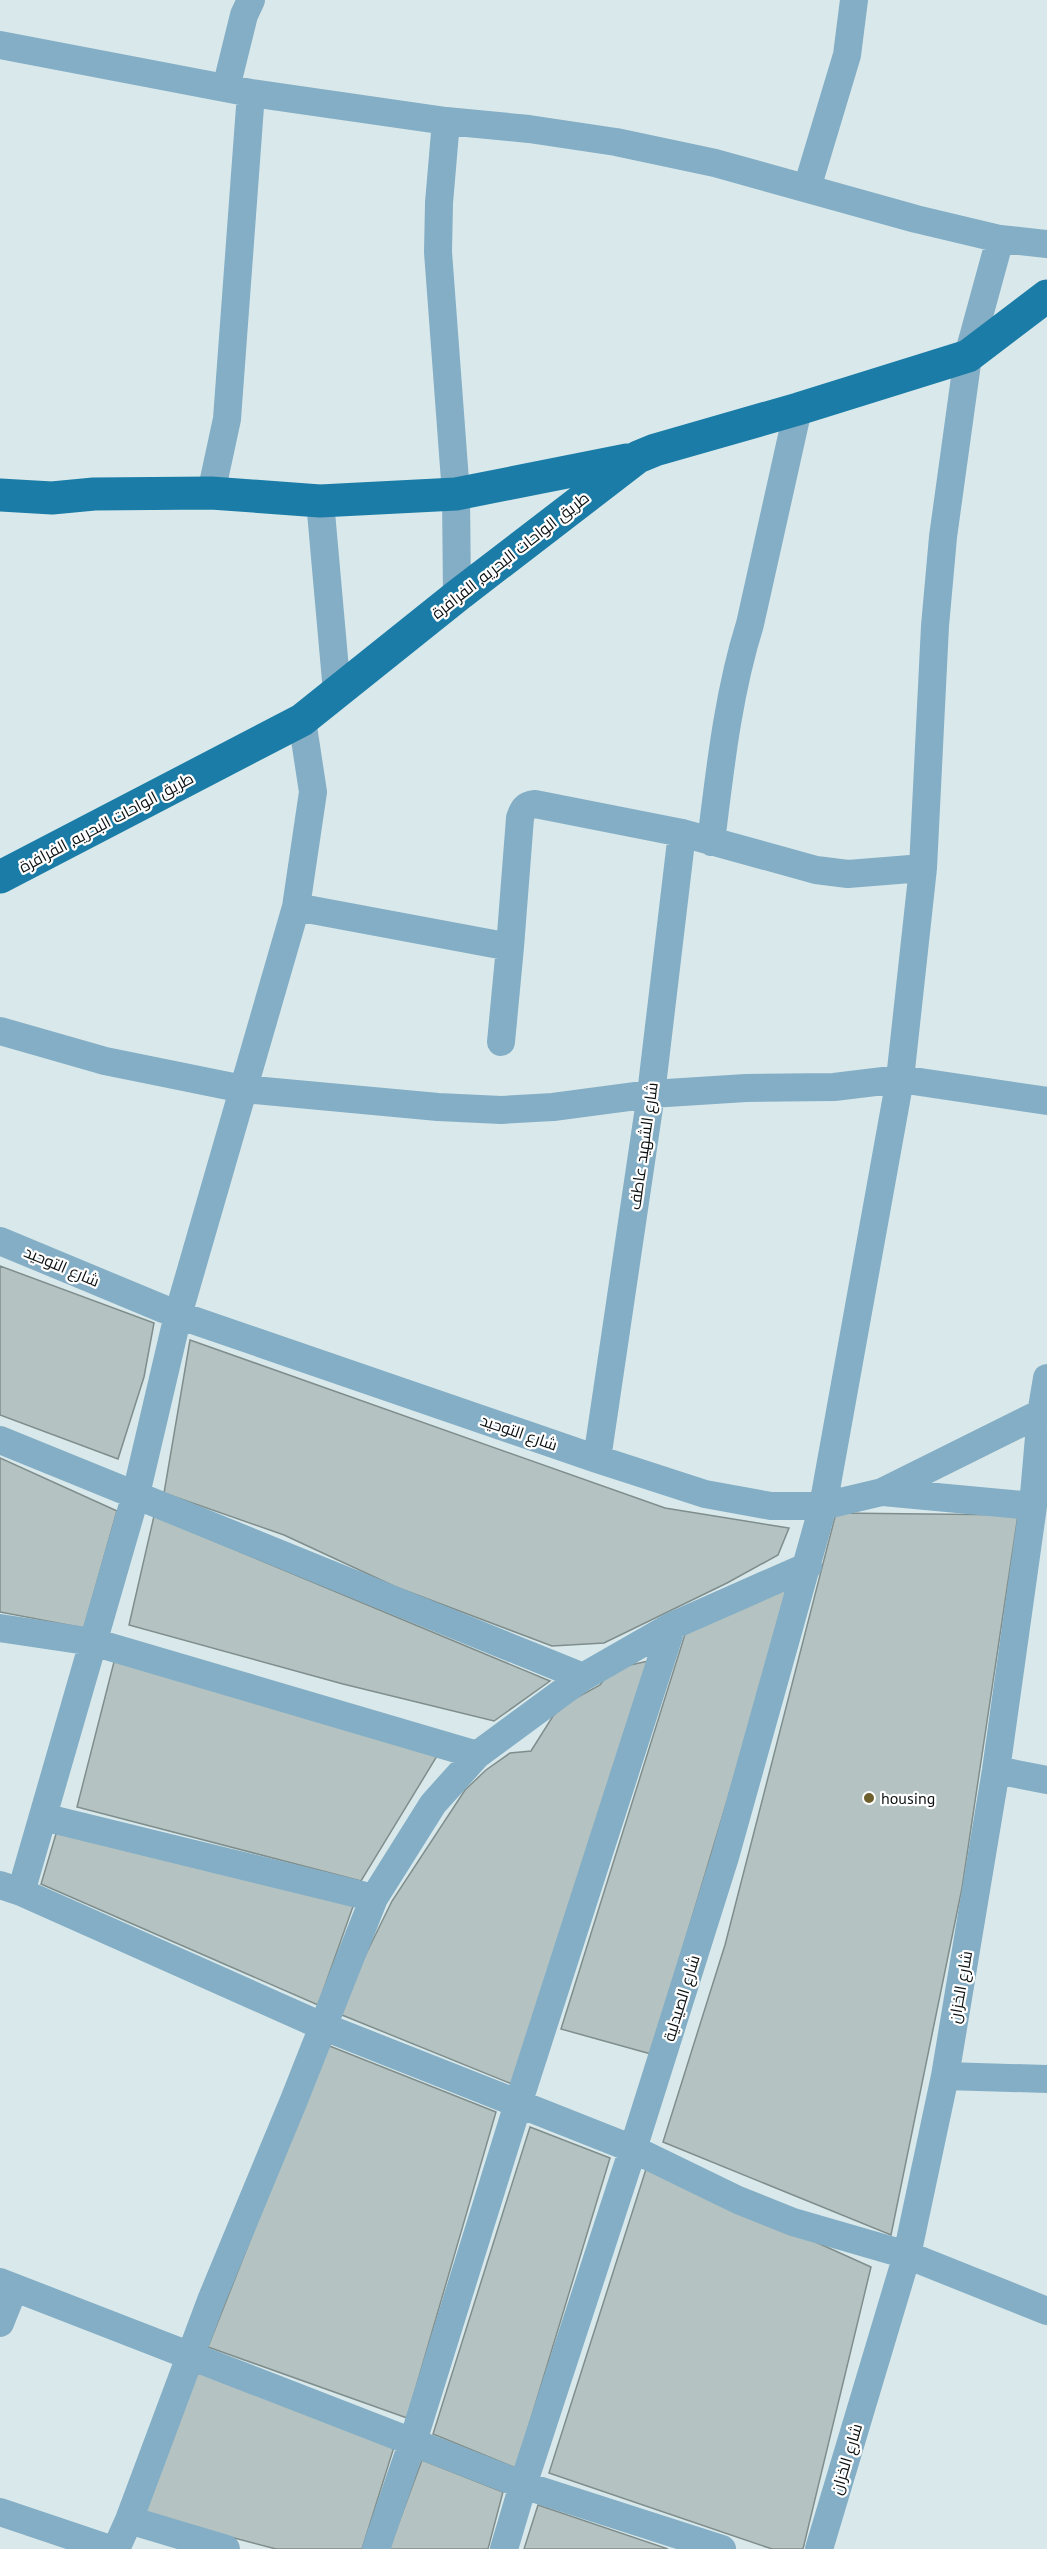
<svg xmlns="http://www.w3.org/2000/svg" width="1047" height="2549" font-family="'PT Sans',Cairo,sans-serif">
	<style>
		.building { fill: #b4c3c1; stroke: #7f8e8c; stroke-width: 1.5 }
		.lines { fill: none; stroke-linecap: round; stroke-linejoin: round }
		.minor { stroke: #84aec5; stroke-width: 28 }
		.major { stroke: #1b7da7; stroke-width: 33 }
		.poi-dot { fill: #6e602d; stroke: #fff; stroke-width: 2 }
		.labels { text-anchor: middle; stroke-width: 4.5; stroke-linejoin: round; paint-order: stroke }
		.street-label { font-size: 16px; fill: #0b1011; stroke: #fff }
		.poi-label { font-size: 16px; fill: #0b1011; stroke: #fff; text-anchor: start }
	</style>
	<rect width="100%" height="100%" fill="#d9e9eb"/>
	<path class="building" d="M 0,1266 L 154,1323 L 144,1377 L 118,1459 L 0,1415 Z
		M 190,1340 L 665,1508 L 789,1528 L 778,1555 L 727,1583 L 604,1643 L 552,1646 L 396,1587 L 284,1535 L 164,1493 Z
		M 0,1458 L 117,1511 L 84,1628 L 0,1612 Z
		M 836,1513 L 1018,1515 L 962,1888 L 891,2235 L 663,2142 L 725,1945 Z
		M 154,1516 L 550,1681 L 494,1721 L 343,1684 L 129,1625 Z
		M 782,1590 L 789,1595 L 651,2054 L 561,2029 L 686,1631 Z
		M 115,1658 L 437,1756 L 361,1881 L 77,1807 Z
		M 653,1660 L 512,2084 L 337,2013 L 392,1901 L 465,1790 L 486,1770 L 510,1753 L 531,1751 L 553,1716 L 567,1703 L 600,1685 L 612,1669 Z
		M 59,1824 L 356,1898 L 318,2005 L 41,1884 Z
		M 327,2045 L 496,2112 L 407,2418 L 208,2347 Z
		M 530,2127 L 610,2158 L 516,2468 L 433,2434 Z
		M 647,2166 L 871,2267 L 803,2549 L 772,2549 L 549,2473 Z
		M 196,2370 L 394,2447 L 362,2549 L 276,2549 L 143,2514 Z
		M 422,2460 L 503,2492 L 488,2549 L 389,2549 Z
		M 538,2505 L 668,2549 L 524,2549 Z"/>
	<g class="lines">
		<path class="minor" d="M 0,45 L 251,93 L 446,121 L 529,129 L 616,142 L 715,163 L 916,219 L 1000,239 L 1047,244
			M 226,88 L 244,15 L 251,0
			M 446,121 L 439,203 L 438,252 L 456,494 L 457,596
			M 807,188 L 847,55 L 854,0
			M 211,493 L 227,419 L 251,93
			M 320,501 L 337,692
			M 711,842 C 720,769 728,694 750,624 L 798,409
			M 296,907 L 510,947 L 520,818 C 523,809 525,805 535,804 L 682,833 L 816,870 L 848,874 L 923,868
			M 0,1031 L 105,1061 L 243,1089 L 438,1107 L 501,1110 L 553,1107 L 651,1094 L 746,1088 L 834,1087 L 900,1079 L 1047,1101
			M 501,1042 L 510,947
			M 0,1241 L 178,1315 L 597,1459 L 705,1494 L 771,1506 L 823,1506 L 882,1492 L 1047,1410
			M 0,1440 L 583,1677
			M 597,1459 L 651,1094 L 682,833
			M 883,1492 L 1033,1506
			M 0,1628 L 93,1642 L 477,1755
			M 996,1770 L 1047,1780
			M 43,1817 L 374,1898
			M 0,1885 L 21,1892 L 322,2026 L 633,2149 L 738,2200 L 793,2222 L 907,2255 L 1047,2311
			M 21,1892 L 136,1494 L 178,1315 L 296,907 L 313,792 L 302,720
			M 945,2076 L 1047,2079
			M 0,2282 L 523,2485 L 722,2549
			M 0,2323 L 14,2288
			M 0,2512 L 110,2549
			M 129,2520 L 226,2549
			M 116,2549 L 129,2520 L 212,2298 L 294,2100 L 374,1898 L 433,1804 L 477,1755 L 583,1677 L 672,1626 L 808,1566
			M 376,2549 L 413,2441 L 518,2104 L 672,1626
			M 504,2549 L 523,2485 L 633,2149 L 725,1857 L 823,1506 L 900,1079 L 923,868 L 935,626 L 943,537 L 968,356 L 1000,239
			M 819,2549 L 907,2255 L 945,2076 L 996,1770 L 1033,1506 L 1041,1414 L 1047,1378"/>
		<path class="major" d="M 0,495 L 52,498 L 94,494 L 211,493 L 320,501 L 456,494 L 627,460
			M 0,877 L 302,720 L 457,596 L 638,457 L 655,450 L 798,409 L 968,356 L 1047,296"/>
	</g>
	<circle class="poi-dot" cx="869" cy="1798" r="6"/>
	<g class="labels">
		<g class="street-label">
			<text transform="translate(510 555) rotate(-38)" y="6">طريق الواحات البحريه, الفرافرة</text>
			<text transform="translate(106 822) rotate(-28)" y="6">طريق الواحات البحريه, الفرافرة</text>
			<text transform="translate(643 1146) rotate(-82)" y="6">شارع الشهيد عاطف</text>
			<text transform="translate(62 1266) rotate(23)" y="6">شارع التوحيد</text>
			<text transform="translate(519 1432) rotate(19)" y="6">شارع التوحيد</text>
			<text transform="translate(960 1987) rotate(-80)" y="6">شارع الخزان</text>
			<text transform="translate(681 1998) rotate(-73)" y="6">شارع الصيدلية</text>
			<text transform="translate(846 2459) rotate(-73)" y="6">شارع الخزان</text>
		</g>
		<g class="poi-label">
			<text x="881" y="1804">housing</text>
		</g>
	</g>
</svg>
